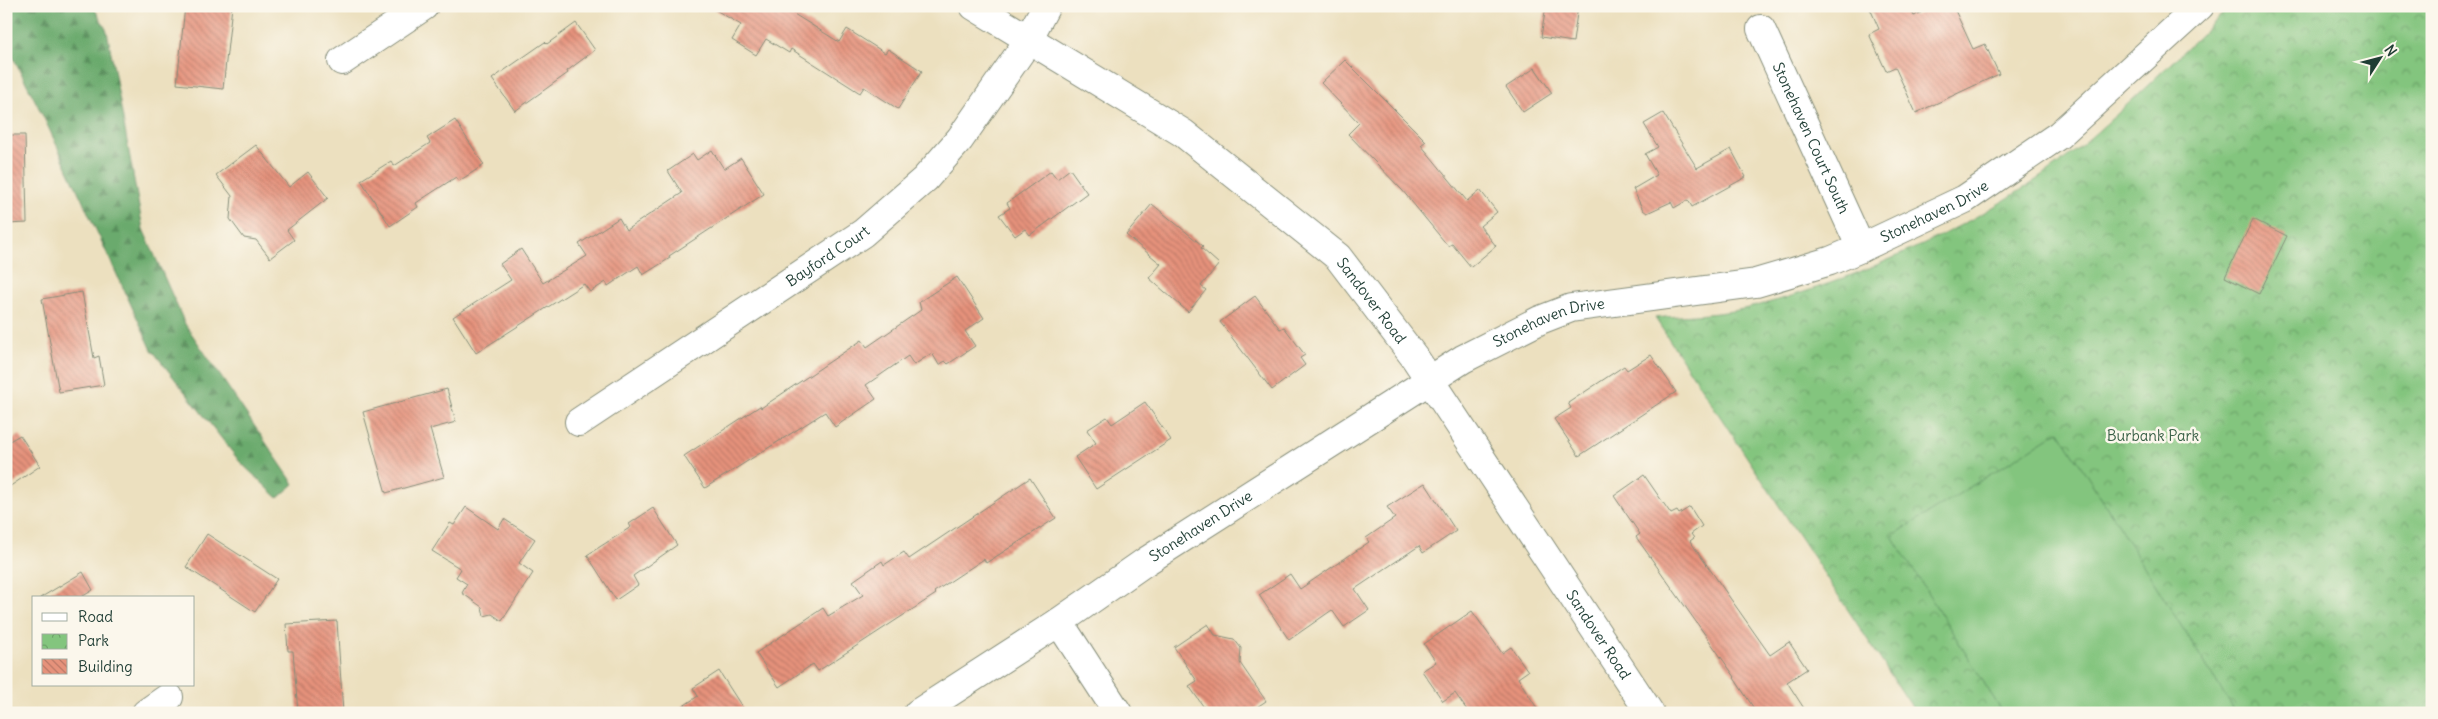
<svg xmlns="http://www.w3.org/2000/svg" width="2438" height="719" font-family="Delius,sans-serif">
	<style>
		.forest { fill: url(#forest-firs); stroke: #447450 }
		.park { fill: url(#park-crowns); stroke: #518159 }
		.pitch { fill: #83c57e; stroke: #518159 }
		.building { fill: url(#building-back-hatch) }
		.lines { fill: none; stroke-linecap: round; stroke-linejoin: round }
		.minor-casing { stroke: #868e7a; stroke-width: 30 }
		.tertiary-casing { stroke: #868e7a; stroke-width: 30 }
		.minor { stroke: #fff; stroke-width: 28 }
		.tertiary { stroke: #fff; stroke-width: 28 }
		.labels { text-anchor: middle; stroke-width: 5; stroke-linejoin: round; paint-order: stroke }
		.street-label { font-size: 15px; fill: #1f3d34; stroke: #fbf7ec }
		.park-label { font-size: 15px; fill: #385f46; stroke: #fbf7ec }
	</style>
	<defs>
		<pattern id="forest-firs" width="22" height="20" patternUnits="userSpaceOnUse" patternTransform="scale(1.25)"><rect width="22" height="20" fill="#6aaa6d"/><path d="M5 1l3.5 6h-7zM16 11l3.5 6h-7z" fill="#578c5a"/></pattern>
		<pattern id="park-crowns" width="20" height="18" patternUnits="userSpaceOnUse" patternTransform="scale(1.25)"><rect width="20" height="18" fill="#83c57e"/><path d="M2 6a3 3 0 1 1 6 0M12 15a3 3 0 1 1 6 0" fill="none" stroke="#6ba168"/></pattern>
		<pattern id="building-back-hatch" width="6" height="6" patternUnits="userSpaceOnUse" patternTransform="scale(1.25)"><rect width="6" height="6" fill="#e6927b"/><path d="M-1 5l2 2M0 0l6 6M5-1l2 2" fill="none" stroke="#ba7866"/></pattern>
	</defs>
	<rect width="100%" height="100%" fill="#fbf7ec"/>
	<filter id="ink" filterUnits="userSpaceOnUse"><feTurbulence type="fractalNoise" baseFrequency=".02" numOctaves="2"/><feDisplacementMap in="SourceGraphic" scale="10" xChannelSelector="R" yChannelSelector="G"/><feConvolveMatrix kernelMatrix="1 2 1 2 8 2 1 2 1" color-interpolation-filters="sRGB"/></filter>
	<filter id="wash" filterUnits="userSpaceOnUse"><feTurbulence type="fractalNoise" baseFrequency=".0096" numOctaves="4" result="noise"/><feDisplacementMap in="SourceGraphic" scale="20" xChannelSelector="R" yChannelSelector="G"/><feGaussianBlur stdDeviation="1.12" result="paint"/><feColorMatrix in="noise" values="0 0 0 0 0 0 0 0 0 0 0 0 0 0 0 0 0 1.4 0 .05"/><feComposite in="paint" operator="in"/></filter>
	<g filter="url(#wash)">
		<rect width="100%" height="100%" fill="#ece0bf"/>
		<path class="forest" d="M 6,6 L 93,6 L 107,31 L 143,229 L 185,324 L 294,484 L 278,498 L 240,462 L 152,350 L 44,118 L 6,43 Z"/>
		<path class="park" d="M 2231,6 L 2432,6 L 2432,713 L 1916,713 L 1655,318 C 1685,315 1718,315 1748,308 C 1853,283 1993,219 2076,150 C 2130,105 2179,54 2231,6 Z"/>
		<path class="pitch" d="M 2059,431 L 2236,713 L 2003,713 L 1892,536 Z"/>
		<g id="blocks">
			<path class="building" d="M 185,6 L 232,6 L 223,89 L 177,84 Z
				M 709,6 L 781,6 L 839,42 L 847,29 L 885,53 L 888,49 L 922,71 L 898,109 L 864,87 L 860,93 L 791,49 L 789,53 L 766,39 L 756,55 L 732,40 L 741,25 Z
				M 1546,6 L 1578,6 L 1573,42 L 1541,37 Z
				M 1869,6 L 1909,6 L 1914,16 L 1934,6 L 1953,6 L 1973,49 L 1985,44 L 1999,74 L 1916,113 L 1895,67 L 1886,71 L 1869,34 L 1879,29 Z
				M 576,23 L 595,50 L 567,71 L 568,73 L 515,111 L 492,79 L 545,42 L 547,44 Z
				M 1345,60 L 1426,141 L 1421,145 L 1467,201 L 1480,190 L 1497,212 L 1480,226 L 1496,246 L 1471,267 L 1452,244 L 1448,246 L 1402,190 L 1348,134 L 1359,123 L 1321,83 Z
				M 1535,68 L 1552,93 L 1523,112 L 1506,87 Z
				M 1663,113 L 1697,168 L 1731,149 L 1746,177 L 1692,207 L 1688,200 L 1674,208 L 1671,202 L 1647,213 L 1643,210 L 1633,189 L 1657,175 L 1645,154 L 1658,147 L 1644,124 Z
				M 455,120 L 484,165 L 459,181 L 456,177 L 416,203 L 418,207 L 390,226 L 361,180 L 391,161 L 394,166 L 430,143 L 427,138 Z
				M 6,135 L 25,135 L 27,223 L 6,224 Z
				M 256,145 L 289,187 L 308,172 L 328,198 L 287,230 L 294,240 L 270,258 L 256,240 L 244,238 L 230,219 L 232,196 L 216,175 Z
				M 712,150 L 724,169 L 741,158 L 764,194 L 669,256 L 670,258 L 643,275 L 638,266 L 608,286 L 606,282 L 590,292 L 584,284 L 476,353 L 453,317 L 511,280 L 500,264 L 521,249 L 543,283 L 587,256 L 579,244 L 619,218 L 626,230 L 682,193 L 668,171 L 693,154 L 697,160 Z
				M 1070,169 L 1087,193 L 1030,235 L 1025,229 L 1015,236 L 999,215 L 1010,208 L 1007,203 L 1051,171 L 1057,179 Z
				M 1152,204 L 1203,246 L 1201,248 L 1219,264 L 1201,286 L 1206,290 L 1188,312 L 1149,278 L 1161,264 L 1126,235 Z
				M 2253,219 L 2287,236 L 2259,294 L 2225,277 Z
				M 957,277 L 984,318 L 965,331 L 975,346 L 948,364 L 945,361 L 939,365 L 932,353 L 914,365 L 908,356 L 866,385 L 876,399 L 835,427 L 825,412 L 705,488 L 684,456 L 760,406 L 761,408 L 862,340 L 867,347 L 921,310 L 919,302 Z
				M 82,292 L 94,358 L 99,356 L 104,385 L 59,392 L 42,299 Z
				M 1255,296 L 1280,329 L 1284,327 L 1305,355 L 1300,358 L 1305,365 L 1272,390 L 1220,322 Z
				M 1651,355 L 1676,392 L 1579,456 L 1554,419 L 1571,408 L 1568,403 L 1624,366 L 1627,370 Z
				M 447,389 L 456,422 L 430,429 L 444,477 L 386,493 L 363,412 Z
				M 1145,402 L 1171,440 L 1096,489 L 1075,457 L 1096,443 L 1087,430 L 1107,417 L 1112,424 Z
				M 20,435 L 40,466 L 6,489 L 6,443 Z
				M 1644,475 L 1671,514 L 1677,511 L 1679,514 L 1690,507 L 1702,526 L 1691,534 L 1694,538 L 1690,541 L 1770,655 L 1789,642 L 1807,669 L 1787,682 L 1807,713 L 1757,713 L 1734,678 L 1735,677 L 1636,537 L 1640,534 L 1614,496 Z
				M 1030,478 L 1056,518 L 986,563 L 984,559 L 934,592 L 936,594 L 818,671 L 813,664 L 779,687 L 756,653 L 823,608 L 828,616 L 863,595 L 853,581 L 882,561 L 884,565 L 904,552 L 909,559 Z
				M 1425,483 L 1456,531 L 1423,553 L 1419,546 L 1355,589 L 1369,610 L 1344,627 L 1332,610 L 1289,640 L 1259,595 L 1290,574 L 1300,589 L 1369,542 L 1366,538 L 1395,518 L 1387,507 Z
				M 466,507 L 498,529 L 504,519 L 535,539 L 519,563 L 533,573 L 502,621 L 492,614 L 484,616 L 482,607 L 462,593 L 467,584 L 456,577 L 461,569 L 432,551 L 450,523 L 454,525 Z
				M 653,508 L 677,545 L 633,576 L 638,585 L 616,600 L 587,555 L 631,527 L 629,524 Z
				M 207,534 L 277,579 L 255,612 L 186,567 Z
				M 83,572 L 93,590 L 80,598 L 40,598 Z
				M 1472,611 L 1502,653 L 1511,647 L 1528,671 L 1518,678 L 1540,713 L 1469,713 L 1455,693 L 1443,701 L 1422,671 L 1436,662 L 1424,644 Z
				M 337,621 L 343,713 L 298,713 L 293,651 L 288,651 L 286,624 Z
				M 1208,624 L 1215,635 L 1234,639 L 1241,648 L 1240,663 L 1266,701 L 1248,713 L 1208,713 L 1189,686 L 1197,681 L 1174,647 Z
				M 719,671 L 746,713 L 673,713 L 698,696 L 693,688 Z"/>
		</g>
	</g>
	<g filter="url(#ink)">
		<use href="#blocks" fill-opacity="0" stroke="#868e7a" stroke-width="1"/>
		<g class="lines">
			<g class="minor-casing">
				<g id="minor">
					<path id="s1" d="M 974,6 L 1183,133 L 1338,257 L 1415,358 L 1650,713"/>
					<path id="s2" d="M 1761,29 L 1861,248"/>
					<path d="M 342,61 L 424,6"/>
					<path id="s3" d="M 579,422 L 863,233 L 925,179 L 960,139 L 1024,47 L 1046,6"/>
					<path d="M 1059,622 L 1118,713"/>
					<path d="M 146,713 L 169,697"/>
				</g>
			</g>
			<g class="tertiary-casing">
				<g id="tertiary">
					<path id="s4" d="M 918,713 L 1059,622 L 1145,562 L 1430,380 L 1463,359 L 1540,320 L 1571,308 L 1756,283 L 1830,261 L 1861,248 L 1965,199 L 2059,135 L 2200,6"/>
				</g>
			</g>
			<use href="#minor" class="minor"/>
			<use href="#tertiary" class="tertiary"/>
		</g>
	</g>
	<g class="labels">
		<g class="street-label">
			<text dy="5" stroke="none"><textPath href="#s2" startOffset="120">Stonehaven Court South</textPath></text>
			<text dy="5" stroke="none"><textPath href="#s4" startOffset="1149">Stonehaven Drive</textPath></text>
			<text dy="5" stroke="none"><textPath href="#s3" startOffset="299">Bayford Court</textPath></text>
			<text dy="5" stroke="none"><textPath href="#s1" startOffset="498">Sandover Road</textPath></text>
			<text dy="5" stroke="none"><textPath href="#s4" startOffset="744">Stonehaven Drive</textPath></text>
			<text dy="5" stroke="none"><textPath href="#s4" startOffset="339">Stonehaven Drive</textPath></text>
			<text dy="5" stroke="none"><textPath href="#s1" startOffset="902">Sandover Road</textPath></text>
		</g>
		<g class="park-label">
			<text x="2153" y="441">Burbank Park</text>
		</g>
	</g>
	<rect width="2438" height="719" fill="none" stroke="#fbf7ec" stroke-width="25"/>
	<rect x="32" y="596" width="162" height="90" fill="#fbf7ec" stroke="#a3ada2"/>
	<rect x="42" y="613" width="25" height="8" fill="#ffffff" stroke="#a3ada2"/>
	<text x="78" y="622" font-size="15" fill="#1f3d34">Road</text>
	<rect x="42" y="634" width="25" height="15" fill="url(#park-crowns)" stroke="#a3ada2"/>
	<text x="78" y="646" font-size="15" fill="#1f3d34">Park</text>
	<rect x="42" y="659" width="25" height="15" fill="url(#building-back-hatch)" stroke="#a3ada2"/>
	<text x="78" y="672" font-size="15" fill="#1f3d34">Building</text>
	<g transform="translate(2380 58) rotate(54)" stroke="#fbf7ec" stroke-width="4" paint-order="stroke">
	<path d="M0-4L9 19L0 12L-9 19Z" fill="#1f3d34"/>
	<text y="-8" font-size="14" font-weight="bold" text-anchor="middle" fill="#1f3d34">N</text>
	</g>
</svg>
